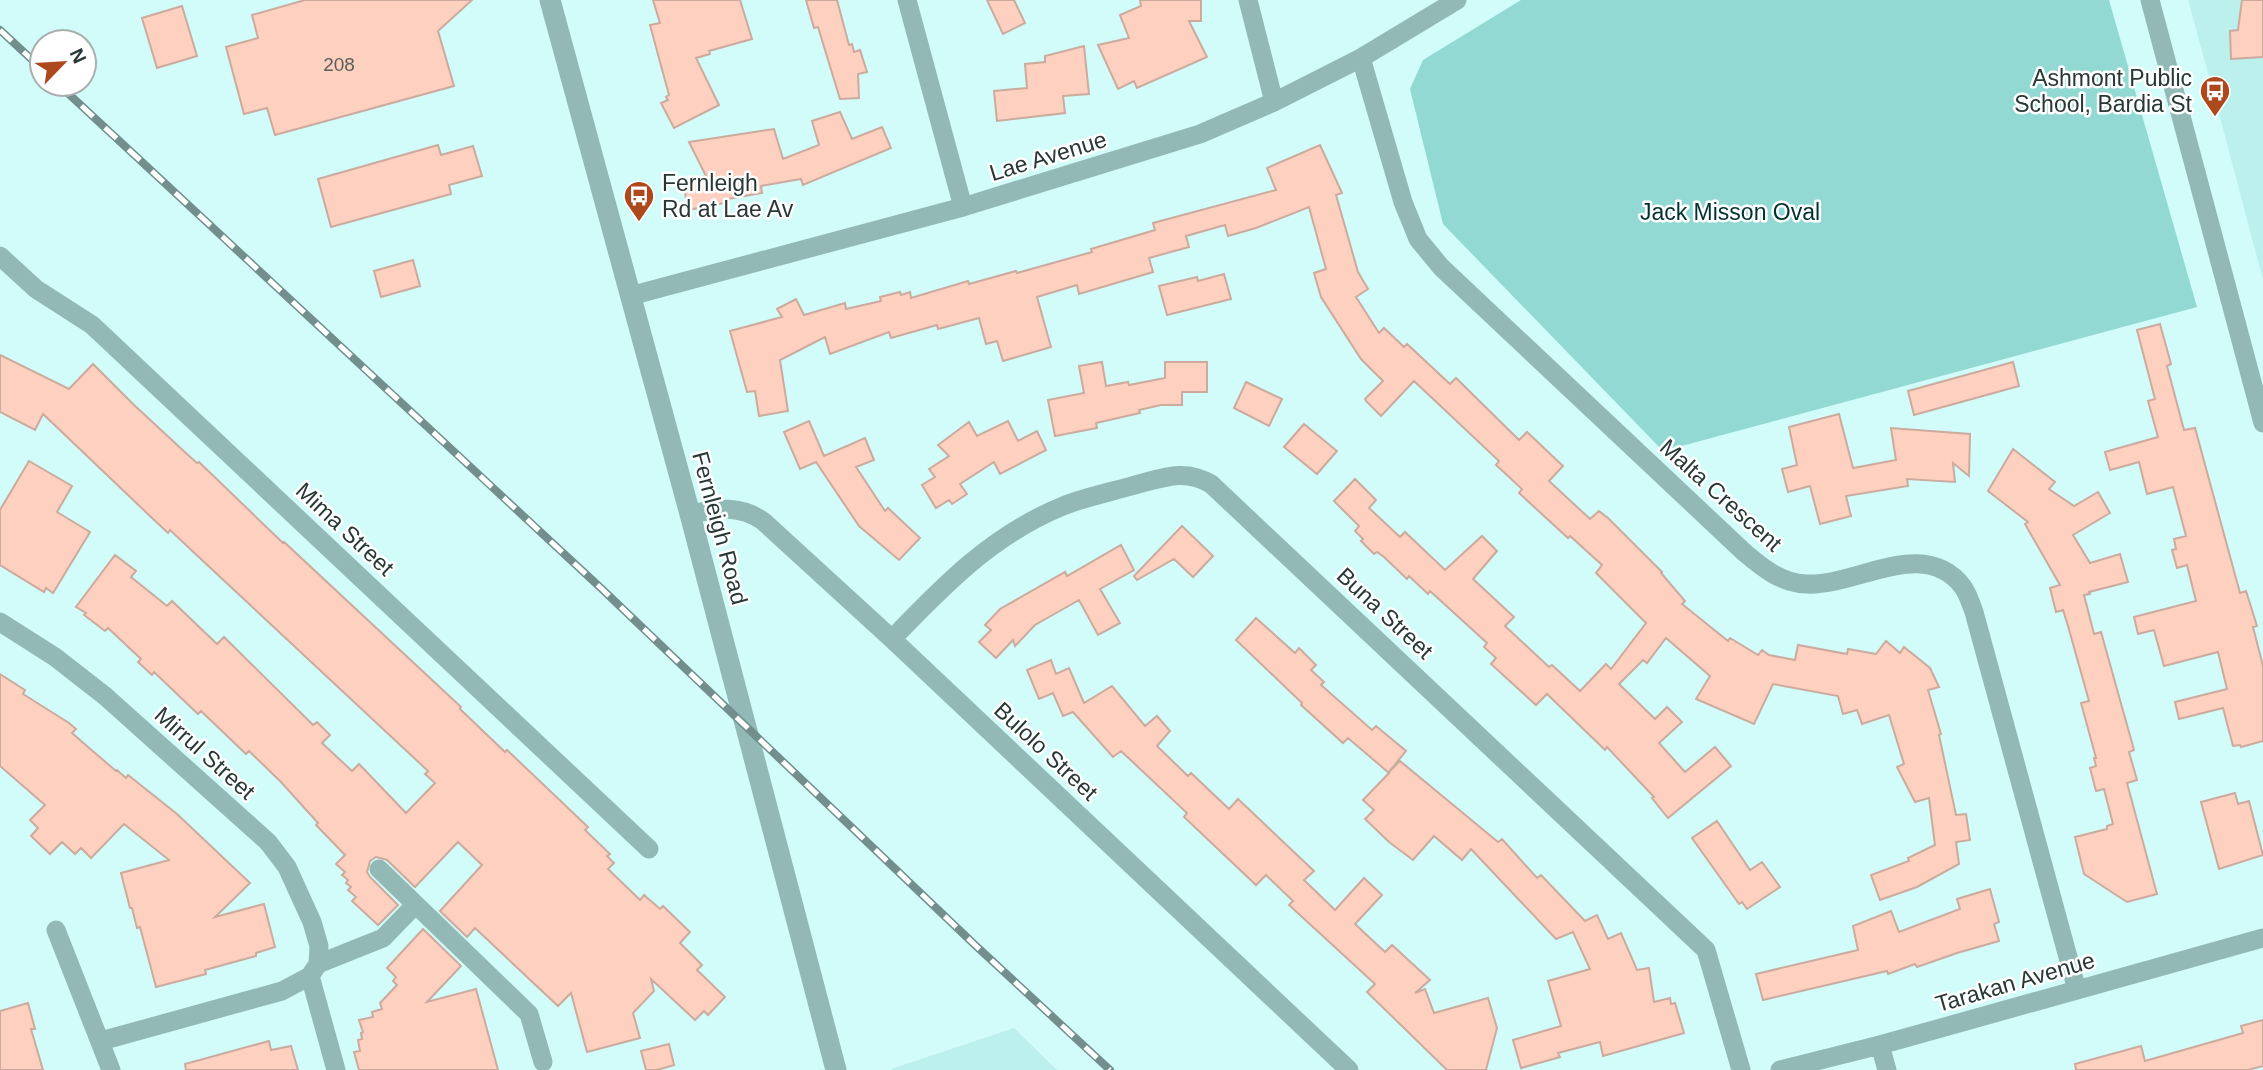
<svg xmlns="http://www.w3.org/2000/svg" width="2263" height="1070" font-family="Arial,sans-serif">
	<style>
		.built { fill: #bcf0ec }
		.green { fill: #92d8d3 }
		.building { fill: #fdd0c0; stroke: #ccaa9d; stroke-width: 2 }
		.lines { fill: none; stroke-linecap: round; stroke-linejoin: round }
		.minor { stroke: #93b9b6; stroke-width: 19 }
		.tertiary { stroke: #93b9b6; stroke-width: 21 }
		.rail-casing { stroke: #728f8d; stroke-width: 8 }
		.rail { stroke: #fff; stroke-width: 5; stroke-dasharray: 16; stroke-linecap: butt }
		.labels { text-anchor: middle; stroke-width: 5; stroke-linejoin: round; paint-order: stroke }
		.number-label { font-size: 19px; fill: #5c5e58 }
		.poi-label { font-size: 23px; fill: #273836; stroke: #fff; text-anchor: end }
		.street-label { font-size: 23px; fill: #273836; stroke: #fff }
		.park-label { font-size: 23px; fill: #013230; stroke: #fff }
	</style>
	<rect width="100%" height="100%" fill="#d1fcf9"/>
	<path class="built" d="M 2188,0 L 2263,0 L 2263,280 L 2212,87 Z
		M 1014,1028 L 1057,1070 L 892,1070 L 891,1069 Z"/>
	<path class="green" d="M 1521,0 L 2109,0 L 2197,307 L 1663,451 L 1443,224 L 1410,89 L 1423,60 Z"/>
	<path class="building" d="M 305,0 L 472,0 L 438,31 L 454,86 L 275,135 L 267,108 L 244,114 L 226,47 L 258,38 L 252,15 Z
		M 653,0 L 740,0 L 752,39 L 709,51 L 710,54 L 696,58 L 719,105 L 674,128 L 661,103 L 668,100 L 666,97 L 669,95 L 650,25 L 660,23 Z
		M 806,0 L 837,0 L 849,45 L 852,44 L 854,52 L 860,50 L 867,72 L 858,74 L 859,98 L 840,99 L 818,27 L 814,28 Z
		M 987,0 L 1014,0 L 1025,23 L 1003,34 Z
		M 1140,0 L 1201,0 L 1201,21 L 1189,21 L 1207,57 L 1137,88 L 1134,81 L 1118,89 L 1098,45 L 1129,38 L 1120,15 L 1141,6 Z
		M 2242,0 L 2263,0 L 2263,57 L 2231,59 L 2230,31 L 2238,30 Z
		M 182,6 L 197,56 L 157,68 L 142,18 Z
		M 1084,46 L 1089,94 L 1063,96 L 1065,113 L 997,121 L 994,91 L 1027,88 L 1025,64 L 1045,62 L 1045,56 Z
		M 840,112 L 852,139 L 882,127 L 891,148 L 803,185 L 801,179 L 761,186 L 762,193 L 728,199 L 729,202 L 688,210 L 683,181 L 706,176 L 689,142 L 774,129 L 783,159 L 819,145 L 812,121 Z
		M 438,145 L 441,155 L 473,146 L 482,176 L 449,185 L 451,194 L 331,227 L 318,179 Z
		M 1320,145 L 1342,193 L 1336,195 L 1358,272 L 1368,289 L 1356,297 L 1379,333 L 1384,328 L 1404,347 L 1407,344 L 1450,384 L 1456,378 L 1519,440 L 1527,432 L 1563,466 L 1549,481 L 1590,519 L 1599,511 L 1608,518 L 1662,572 L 1661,573 L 1685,601 L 1682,604 L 1728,641 L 1730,638 L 1758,655 L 1762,650 L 1769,655 L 1795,660 L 1798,645 L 1847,654 L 1848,649 L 1876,654 L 1886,641 L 1900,653 L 1904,647 L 1930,668 L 1939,687 L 1928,690 L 1941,734 L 1939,735 L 1956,815 L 1966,814 L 1970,840 L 1956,842 L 1959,864 L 1917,887 L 1880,900 L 1871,875 L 1909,861 L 1908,858 L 1935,845 L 1929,798 L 1915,802 L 1897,767 L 1904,764 L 1889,715 L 1862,724 L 1857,710 L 1843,714 L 1838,696 L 1773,684 L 1754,724 L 1696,699 L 1710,676 L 1666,638 L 1647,663 L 1643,660 L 1619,684 L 1655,719 L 1667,707 L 1682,722 L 1659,743 L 1685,772 L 1715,747 L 1731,766 L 1668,818 L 1652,798 L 1654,797 L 1607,747 L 1605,750 L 1547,694 L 1536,705 L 1491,664 L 1496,658 L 1484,647 L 1487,643 L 1430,591 L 1428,594 L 1409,576 L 1407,579 L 1384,557 L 1377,552 L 1374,554 L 1361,541 L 1363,539 L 1355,531 L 1359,526 L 1334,501 L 1355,479 L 1376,500 L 1369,508 L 1400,537 L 1405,532 L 1445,570 L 1482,536 L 1497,551 L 1473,579 L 1514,617 L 1505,626 L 1549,667 L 1552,665 L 1580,691 L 1606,664 L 1611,669 L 1646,623 L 1596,573 L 1602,565 L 1570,536 L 1568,538 L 1519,493 L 1522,489 L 1496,465 L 1499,461 L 1414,381 L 1381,416 L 1366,401 L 1365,399 L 1383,381 L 1361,359 L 1321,297 L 1314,273 L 1326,269 L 1309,207 L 1256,228 L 1228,236 L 1225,225 L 1186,236 L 1189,247 L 1149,258 L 1153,272 L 1079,294 L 1077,285 L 1037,297 L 1051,347 L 1003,361 L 997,341 L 986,344 L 979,318 L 938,329 L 937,325 L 891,338 L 889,332 L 830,354 L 825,337 L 780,360 L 788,411 L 759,416 L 755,391 L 747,392 L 730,331 L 782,317 L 777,309 L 796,299 L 804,315 L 845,303 L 846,309 L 881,301 L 880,297 L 900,292 L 901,295 L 910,292 L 911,298 L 968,281 L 969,284 L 1016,271 L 1017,273 L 1092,252 L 1091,249 L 1155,230 L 1153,223 L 1276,190 L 1267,168 Z
		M 413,260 L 420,286 L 381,297 L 374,271 Z
		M 1224,274 L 1231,299 L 1167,315 L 1159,286 L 1197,277 L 1198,281 Z
		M 2160,324 L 2171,364 L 2167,366 L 2184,430 L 2195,428 L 2240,593 L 2246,591 L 2257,626 L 2253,627 L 2263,666 L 2263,741 L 2241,747 L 2240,745 L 2233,746 L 2223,708 L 2179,719 L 2175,702 L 2227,689 L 2218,652 L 2164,666 L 2154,630 L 2138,634 L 2134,617 L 2196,601 L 2187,565 L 2177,568 L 2172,550 L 2176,549 L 2174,539 L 2186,536 L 2173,487 L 2147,494 L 2139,462 L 2110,470 L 2105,452 L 2158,437 L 2148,401 L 2155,399 L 2137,330 Z
		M 0,355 L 69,389 L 93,364 L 133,404 L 188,455 L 197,463 L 199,462 L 283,543 L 284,542 L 461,707 L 460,709 L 505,752 L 507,750 L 588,827 L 585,830 L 610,854 L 607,856 L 614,863 L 608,869 L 640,900 L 644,895 L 660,909 L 663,906 L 690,932 L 680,943 L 702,965 L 697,970 L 725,997 L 708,1015 L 704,1011 L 695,1020 L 651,979 L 654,991 L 633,1013 L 640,1038 L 587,1052 L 571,993 L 558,1006 L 475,928 L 467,937 L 440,911 L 482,865 L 458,842 L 415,887 L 387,860 L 376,857 L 370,861 L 367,872 L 370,877 L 398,905 L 378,925 L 352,901 L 356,897 L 348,890 L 351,887 L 346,883 L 348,880 L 342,875 L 345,872 L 336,864 L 345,855 L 316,825 L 318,823 L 281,782 L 249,751 L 246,754 L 201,711 L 198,714 L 154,672 L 152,675 L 138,662 L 141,659 L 108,628 L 105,631 L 84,615 L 86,613 L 76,607 L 115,555 L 136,571 L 131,577 L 167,606 L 172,601 L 217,644 L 224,637 L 313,725 L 317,722 L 330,735 L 322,743 L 352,771 L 359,764 L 406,813 L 435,783 L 425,774 L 428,771 L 203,561 L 170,530 L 168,533 L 151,517 L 43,414 L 35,430 L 0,412 Z
		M 1102,362 L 1106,386 L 1128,382 L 1129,385 L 1165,378 L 1165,362 L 1207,362 L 1207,392 L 1182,392 L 1182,405 L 1161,405 L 1139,410 L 1140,413 L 1096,423 L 1097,428 L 1055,436 L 1048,400 L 1084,393 L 1079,366 Z
		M 2013,362 L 2019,386 L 1914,415 L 1908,391 Z
		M 1246,382 L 1282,399 L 1269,426 L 1234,408 Z
		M 1839,414 L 1853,468 L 1896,460 L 1891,428 L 1970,434 L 1969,476 L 1953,463 L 1955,482 L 1907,479 L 1908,486 L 1846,496 L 1851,516 L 1820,524 L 1810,486 L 1788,492 L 1782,469 L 1797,465 L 1789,427 Z
		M 809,421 L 824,456 L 865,438 L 874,460 L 856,467 L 885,511 L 888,508 L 920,538 L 899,560 L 859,526 L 816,462 L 800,469 L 784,432 Z
		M 1008,421 L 1018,441 L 1037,431 L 1046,450 L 1000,474 L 994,462 L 960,484 L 967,494 L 952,504 L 949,500 L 936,508 L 922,485 L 935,477 L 929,469 L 949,456 L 938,445 L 969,422 L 977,436 Z
		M 1304,424 L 1337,451 L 1317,474 L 1284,447 Z
		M 2013,449 L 2055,482 L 2049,489 L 2074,506 L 2098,492 L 2110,513 L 2073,535 L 2090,563 L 2120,554 L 2128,582 L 2089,592 L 2090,594 L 2084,595 L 2094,634 L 2101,632 L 2134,750 L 2129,752 L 2137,780 L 2127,783 L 2157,894 L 2127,902 L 2084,874 L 2075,837 L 2107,829 L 2107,826 L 2113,824 L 2104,789 L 2096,791 L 2090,768 L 2096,766 L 2094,758 L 2096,758 L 2081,703 L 2089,701 L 2068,626 L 2063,610 L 2056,612 L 2050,588 L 2060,585 L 2025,524 L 2028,522 L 1988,491 Z
		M 29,461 L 72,486 L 57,512 L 90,532 L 53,593 L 46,588 L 44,592 L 0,565 L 0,510 Z
		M 1182,526 L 1213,556 L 1193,577 L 1174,559 L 1137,580 L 1134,576 Z
		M 1121,545 L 1134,570 L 1100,589 L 1120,623 L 1098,635 L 1079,600 L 1035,625 L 1015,646 L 1013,640 L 996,658 L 979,642 L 991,630 L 985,625 L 1000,609 L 1065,572 L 1067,576 Z
		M 1256,618 L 1295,653 L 1299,648 L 1316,665 L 1311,670 L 1324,682 L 1321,685 L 1372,730 L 1376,726 L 1406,751 L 1389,772 L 1400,761 L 1498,842 L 1502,839 L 1537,878 L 1541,875 L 1585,921 L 1597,915 L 1608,939 L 1621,933 L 1637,970 L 1649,968 L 1654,1002 L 1670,998 L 1671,1004 L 1675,1003 L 1684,1033 L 1603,1056 L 1600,1042 L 1558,1053 L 1560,1057 L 1521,1068 L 1513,1040 L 1561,1026 L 1548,981 L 1590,969 L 1573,932 L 1556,939 L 1471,849 L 1462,860 L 1434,836 L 1413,860 L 1389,842 L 1365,819 L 1374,810 L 1363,800 L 1389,773 L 1348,738 L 1343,743 L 1301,705 L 1302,703 L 1236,640 Z
		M 1051,660 L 1056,674 L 1069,668 L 1084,703 L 1112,686 L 1145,726 L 1157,716 L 1170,731 L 1157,746 L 1188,776 L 1191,773 L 1229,809 L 1238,799 L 1314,871 L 1304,880 L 1335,910 L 1364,878 L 1382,895 L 1355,924 L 1385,952 L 1392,945 L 1430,980 L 1415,993 L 1425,989 L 1434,1013 L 1488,998 L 1497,1028 L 1486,1070 L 1447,1070 L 1367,992 L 1375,984 L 1289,905 L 1293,901 L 1266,875 L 1256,885 L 1184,817 L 1187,813 L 1121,751 L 1113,757 L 1073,712 L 1063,716 L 1053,693 L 1039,699 L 1027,670 Z
		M 0,674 L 25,690 L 23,694 L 69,723 L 76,729 L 72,733 L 88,747 L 116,771 L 117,770 L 126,778 L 128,775 L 177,814 L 250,883 L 215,917 L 264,904 L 275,947 L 256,953 L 256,956 L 205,970 L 206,974 L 156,987 L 140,927 L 137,928 L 132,908 L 130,908 L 121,873 L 169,860 L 124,824 L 91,858 L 81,848 L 75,854 L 62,842 L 50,854 L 31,836 L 38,828 L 30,820 L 45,805 L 0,766 Z
		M 2235,793 L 2238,804 L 2249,801 L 2263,855 L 2219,869 L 2201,802 Z
		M 1717,821 L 1750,870 L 1762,862 L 1780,887 L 1747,909 L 1742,902 L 1739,904 L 1692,838 Z
		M 1990,889 L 1999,922 L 1994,924 L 1999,941 L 1957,953 L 1917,967 L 1915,964 L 1888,974 L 1887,971 L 1763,1000 L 1756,974 L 1858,950 L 1853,926 L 1891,911 L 1899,932 L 1960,909 L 1957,899 Z
		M 423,929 L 461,966 L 427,1002 L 476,989 L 498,1070 L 359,1070 L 354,1052 L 360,1051 L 358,1040 L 362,1039 L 361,1033 L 363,1032 L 359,1020 L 373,1017 L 372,1012 L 382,1009 L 380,1003 L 397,985 L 393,981 L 396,977 L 387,968 Z
		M 28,1003 L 35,1029 L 31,1029 L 43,1070 L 0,1070 L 0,1011 Z
		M 2263,1020 L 2263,1066 L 2248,1070 L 2076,1070 L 2075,1064 L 2141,1046 L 2145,1061 L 2243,1033 L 2241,1026 Z
		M 269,1041 L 271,1050 L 291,1046 L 298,1070 L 186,1070 L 185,1064 Z
		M 669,1044 L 674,1065 L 657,1070 L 646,1070 L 641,1051 Z"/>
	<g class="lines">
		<path class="minor" d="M 907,0 L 963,207
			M 1248,0 L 1274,102
			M 2150,0 L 2263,423
			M 1361,58 L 1403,202 L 1418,239 L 1441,267 L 1745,553 C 1763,568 1781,583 1806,584 C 1856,587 1924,535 1963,587 C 1968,594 1971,604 1974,612 L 2077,990
			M 0,256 L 36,289 L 92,325 L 649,849
			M 630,296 L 963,207 L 1200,134 L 1274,102 L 1361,58 L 1457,0
			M 690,514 C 717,509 738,504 763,521 L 892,639 L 1349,1070
			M 0,622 L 55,657 L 105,696 L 268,842 L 287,867 L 312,922 L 319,946 L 318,964 L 310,976 L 282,991 L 101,1041
			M 892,639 C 944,585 992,535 1063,506 C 1086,497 1111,492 1135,485 C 1163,478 1184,468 1211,484 L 1706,950 L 1741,1070
			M 379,869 L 529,1014 L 543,1062
			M 56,930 L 111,1070
			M 318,964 L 383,938 L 415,905
			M 310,976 L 336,1070
			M 1880,1045 L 1887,1070
			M 1780,1070 L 1880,1045 L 2263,938"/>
		<path class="tertiary" d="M 550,0 L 690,514 L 836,1070"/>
		<g class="rail-casing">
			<path id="rail" d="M 0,30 L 42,69
				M 58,84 L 603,590 L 975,945 L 1110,1070"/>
		</g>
		<use href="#rail" class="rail"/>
	</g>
	<defs>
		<g id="bus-pin" transform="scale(1.575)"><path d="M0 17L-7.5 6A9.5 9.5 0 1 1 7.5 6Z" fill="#ae491d" stroke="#fff"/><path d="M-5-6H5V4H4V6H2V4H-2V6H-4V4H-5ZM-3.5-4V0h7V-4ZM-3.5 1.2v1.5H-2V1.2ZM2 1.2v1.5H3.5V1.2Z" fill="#fff"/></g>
	</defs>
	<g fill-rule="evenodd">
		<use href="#bus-pin" x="2215" y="91"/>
		<use href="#bus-pin" x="639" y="196"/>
	</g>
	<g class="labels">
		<g class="number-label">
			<text x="339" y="71">208</text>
		</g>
		<g class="poi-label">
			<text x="2192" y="86">Ashmont Public<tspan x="2192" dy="26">School, Bardia St</tspan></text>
			<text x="662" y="191" text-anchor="start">Fernleigh<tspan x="662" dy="26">Rd at Lae Av</tspan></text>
		</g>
		<g class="street-label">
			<text transform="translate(1048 156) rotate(-17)" y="8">Lae Avenue</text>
			<text transform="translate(1721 495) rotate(42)" y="8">Malta Crescent</text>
			<text transform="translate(720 528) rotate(75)" y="8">Fernleigh Road</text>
			<text transform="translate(345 529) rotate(43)" y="8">Mima Street</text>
			<text transform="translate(1385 613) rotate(43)" y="8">Buna Street</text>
			<text transform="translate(1046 751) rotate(43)" y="8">Bulolo Street</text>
			<text transform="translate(205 753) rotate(42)" y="8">Mirrul Street</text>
			<text transform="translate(2015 982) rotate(-16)" y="8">Tarakan Avenue</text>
		</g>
		<g class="park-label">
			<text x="1730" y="220">Jack Misson Oval</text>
		</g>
	</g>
	<g transform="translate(63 63) rotate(65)"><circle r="33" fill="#ffffff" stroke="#a9afaf" stroke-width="2"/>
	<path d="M0-5L12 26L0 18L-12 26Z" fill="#ae491d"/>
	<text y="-10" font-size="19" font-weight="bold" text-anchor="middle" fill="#273836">N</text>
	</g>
</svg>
